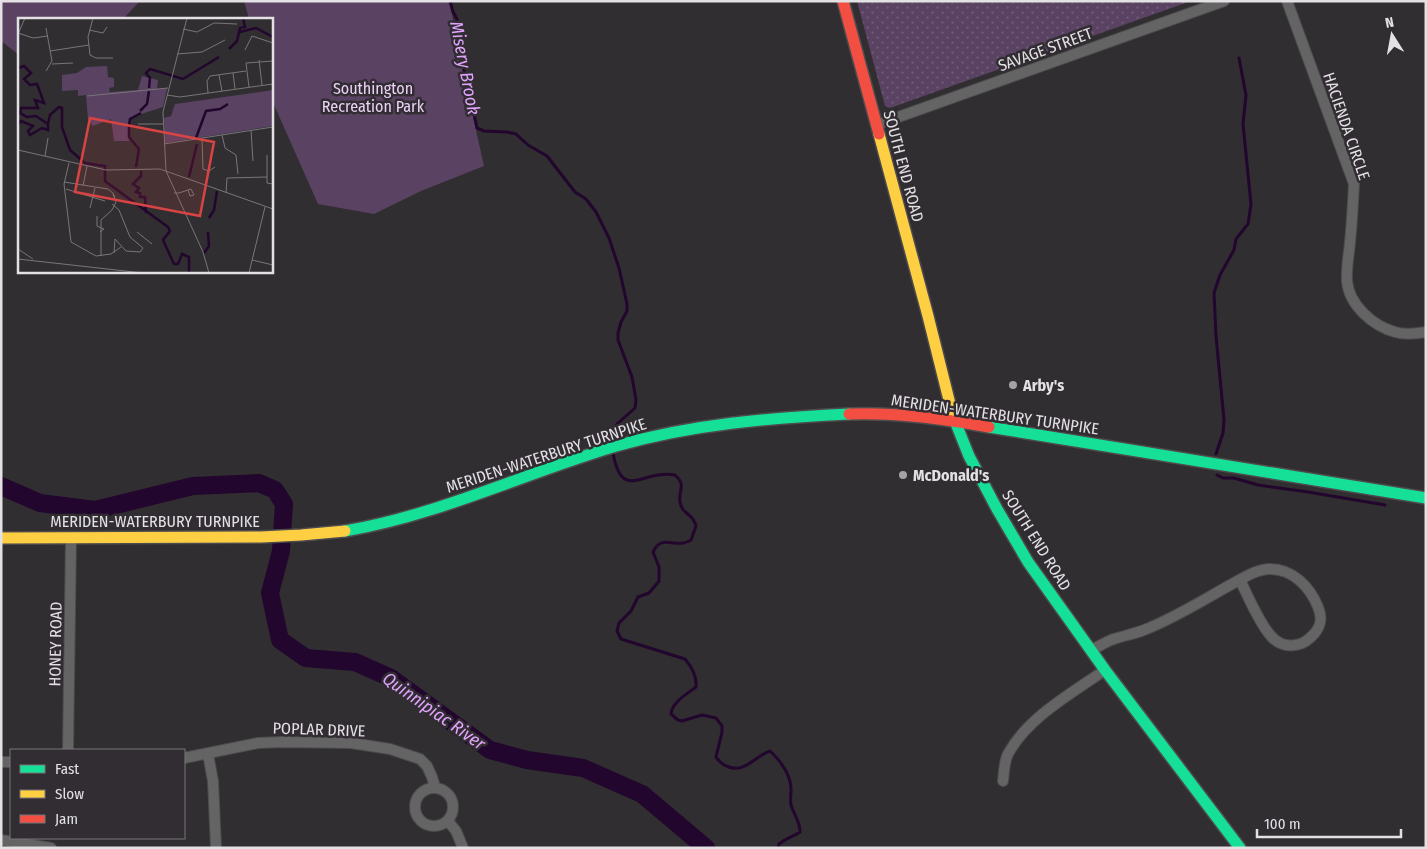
<svg xmlns="http://www.w3.org/2000/svg" width="1427" height="849" font-family="'Fira Sans Condensed',sans-serif">
	<style>
		.grass { fill: url(#grass-dots) }
		.park { fill: #5a4263 }
		.lines { fill: none; stroke-linecap: round; stroke-linejoin: round }
		.stream { stroke: #22062d; stroke-width: 3 }
		.river { stroke: #22062d; stroke-width: 18 }
		.street-casing { stroke: #4d4b4d; stroke-width: 12 }
		.fast-casing { stroke: #4d4b4d; stroke-width: 14 }
		.slow-casing { stroke: #4d4b4d; stroke-width: 14 }
		.jam-casing { stroke: #4d4b4d; stroke-width: 14 }
		.street { stroke: #646464; stroke-width: 10 }
		.fast { stroke: #16e098; stroke-width: 11 }
		.slow { stroke: #ffcf43; stroke-width: 11 }
		.jam { stroke: #f24e42; stroke-width: 11 }
		.poi-dot { fill: #a4a2a5; stroke: #312d32; stroke-width: 2 }
		.labels { text-anchor: middle; stroke-width: 5; stroke-linejoin: round; paint-order: stroke }
		.street-label { font-size: 16px; fill: #e3e1e4; stroke: #312d32 }
		.park-label { font-size: 16px; fill: #ebd2f6; stroke: #312d32 }
		.poi-label { font-size: 16px; font-weight: bold; fill: #e3e1e4; stroke: #312d32; text-anchor: start }
		.water-label { font-size: 18px; font-style: italic; fill: #e2a4fd; stroke: #312d32 }
		.inset-river { fill: none; stroke: #22062d; stroke-width: 2.5 }
		.inset-road { fill: none; stroke: #787679; stroke-width: 1 }
		.view { fill: #d84444; fill-opacity: 0.15; stroke: #d84444; stroke-width: 2.5 }
		.inset-edge { fill: none; stroke: #e3e1e4; stroke-width: 2.5 }
	</style>
	<defs>
		<pattern id="grass-dots" width="8" height="8" patternUnits="userSpaceOnUse" patternTransform="scale(1.25)"><rect width="8" height="8" fill="#5a4263"/><path d="M2 2h.1M6 6h.1" fill="none" stroke="#725d79" stroke-width="1.8" stroke-linecap="round"/></pattern>
	</defs>
	<rect width="100%" height="100%" fill="#302e31"/>
	<path class="grass" d="M 857,1 L 1191,1 L 890,108 L 885,106 Z"/>
	<path class="park" d="M 1,1 L 140,1 L 123,19 L 19,19 L 19,55 L 1,41 Z
		M 244,1 L 450,1 L 457,45 L 484,166 L 421,191 L 374,214 L 318,204 L 271,98 L 271,19 L 249,19 Z"/>
	<g class="lines">
		<path class="stream" d="M 450,1 L 453,12 L 457,19 L 458,36 L 463,60 L 465,80 L 469,91 L 477,128 L 484,131 L 507,132 L 516,134 L 528,145 L 547,156 L 575,192 L 586,199 L 596,212 L 609,238 L 619,268 L 627,304 L 627,311 L 621,322 L 618,333 L 618,340 L 632,377 L 636,400 L 635,408 L 617,424 L 612,433 L 611,442
			M 613,453 C 622,503 643,469 675,475 C 687,486 678,489 680,502 C 682,512 687,512 692,518 C 693,519 696,525 696,526 L 691,540 C 689,541 685,543 683,543 C 670,545 661,536 653,552 L 659,567 L 659,581 L 649,593 L 638,597 L 631,611 L 619,623 L 617,631 L 621,639 L 685,659 C 692,667 697,676 696,687 C 687,694 672,702 671,714 L 678,720 L 682,721 L 702,715 L 716,718 L 722,726 L 722,732 L 716,757 C 719,762 723,765 729,767 C 745,773 757,755 770,751 C 780,760 791,775 791,789 C 791,795 790,800 791,805 C 794,815 800,821 800,832 C 793,837 786,838 779,844 L 778,848
			M 1216,454 L 1223,433 L 1224,420 L 1216,336 L 1214,293 L 1220,275 L 1234,250 L 1236,239 L 1248,224 L 1251,204 L 1243,124 L 1246,95 L 1239,58
			M 1217,475 L 1223,478 L 1234,478 L 1258,485 L 1308,492 L 1385,505"/>
		<path class="river" d="M 1,486 L 40,503 L 95,510 L 193,486 L 259,483 L 275,490 L 284,504 L 281,551 L 270,593 L 280,640 L 306,658 L 355,662 L 391,678 L 490,750 L 527,760 L 583,768 L 642,794 L 706,848"/>
		<g class="street-casing">
			<path id="street" d="M 1287,1 L 1354,184 C 1353,203 1352,223 1350,242 C 1349,255 1346,268 1347,281 C 1349,305 1373,326 1395,332 C 1405,335 1415,334 1426,332
				M 876,125 L 1224,1
				M 1091,650 C 1098,647 1104,643 1111,640 C 1122,636 1134,634 1144,630 C 1175,618 1203,600 1232,584 C 1243,578 1257,569 1270,569 C 1293,569 1310,587 1318,607 C 1323,619 1321,628 1311,637 C 1300,648 1282,649 1271,636 C 1259,623 1248,596 1240,580
				M 68,750 L 71,538
				M 208,754 L 213,781 L 216,848
				M 184,758 L 258,743 L 282,742 L 351,743 L 390,749 L 420,759 L 427,766 L 432,777 L 435,787
				M 1,762 L 11,762
				M 1003,781 C 1004,772 1004,762 1008,754 C 1027,718 1072,693 1105,670
				M415 807a19 19 0 1 1 38 0a19 19 0 1 1-38 0Z
				M 448,821 L 456,831 L 463,848
				M 1,840 L 51,848"/>
		</g>
		<g class="fast-casing">
			<path id="fast" d="M 953,416 L 969,456 L 997,509 L 1028,562 L 1105,670 L 1240,848
				M 989,427 L 1426,498
				M 345,531 C 439,515 525,473 616,446 C 692,424 770,418 849,414"/>
		</g>
		<g class="slow-casing">
			<path id="slow" d="M 879,134 L 928,316 L 953,416
				M 1,538 L 261,537 L 301,535 L 345,531"/>
		</g>
		<g class="jam-casing">
			<path id="jam" d="M 843,1 L 879,134
				M 849,414 C 896,412 943,419 989,427"/>
		</g>
		<use href="#street" class="street"/>
		<use href="#fast" class="fast"/>
		<use href="#slow" class="slow"/>
		<use href="#jam" class="jam"/>
	</g>
	<g class="poi-dot">
		<circle cx="1013" cy="385" r="5"/>
		<circle cx="903" cy="475" r="5"/>
	</g>
	<g class="labels">
		<g class="street-label">
			<text transform="translate(1045 49) rotate(-20)" y="6">SAVAGE STREET</text>
			<text transform="translate(1347 126) rotate(71)" y="6">HACIENDA CIRCLE</text>
			<text transform="translate(904 166) rotate(75)" y="6">SOUTH END ROAD</text>
			<text transform="translate(995 414) rotate(8)" y="6">MERIDEN-WATERBURY TURNPIKE</text>
			<text transform="translate(546 455) rotate(-18)" y="6">MERIDEN-WATERBURY TURNPIKE</text>
			<text x="155" y="527">MERIDEN-WATERBURY TURNPIKE</text>
			<text transform="translate(1037 540) rotate(58)" y="6">SOUTH END ROAD</text>
			<text transform="translate(55 644) rotate(-89)" y="6">HONEY ROAD</text>
			<text transform="translate(319 729) rotate(2)" y="6">POPLAR DRIVE</text>
		</g>
		<g class="park-label">
			<text x="373" y="94">Southington<tspan x="373" dy="18">Recreation Park</tspan></text>
		</g>
		<g class="poi-label">
			<text x="1023" y="391">Arby's</text>
			<text x="913" y="481">McDonald's</text>
		</g>
		<g class="water-label">
			<text transform="translate(465 68) rotate(79)" y="6">Misery Brook</text>
			<text transform="translate(434 711) rotate(35)" y="6">Quinnipiac River</text>
		</g>
	</g>
	<g transform="translate(18 18)">
		<rect width="255" height="255" fill="#302e31"/>
		<path d="M 255,72 L 255,108 L 147,125 L 146,100 L 153,98 L 157,86 Z" fill="#5a4263"/>
		<path d="M 89,48 L 90,59 L 96,60 L 96,69 L 91,70 L 92,74 L 120,72 L 124,58 L 140,62 L 139,71 L 149,71 L 145,89 L 111,100 L 111,123 L 96,123 L 93,101 L 75,108 L 70,102 L 68,77 L 60,78 L 60,72 L 44,73 L 44,57 L 59,55 L 68,49 Z" fill="#5a4263"/>
		<path class="inset-river" d="M 222,14 L 238,10 L 255,19M 211,31 L 219,23 L 222,10 L 227,9 L 225,0M 0,50 L 6,48 L 13,55 L 6,61 L 12,67 L 19,66 L 26,85 L 17,82 L 20,90 L 3,90 L 2,95 L 9,99 L 18,98 L 30,106 L 32,97 L 41,89 L 44,90 L 44,109 L 52,132 L 67,145 L 87,148 L 87,163 L 150,209 L 152,213 L 145,222 L 156,246 L 160,246 L 164,236 L 171,239 L 171,255M 131,70 L 132,60 L 128,55 L 132,51 L 165,61 L 201,39M 122,93 L 129,86 L 131,73M 0,106 L 3,103 L 15,108 L 10,113 L 12,117 L 24,110 L 30,112 L 30,106M 178,120 L 188,93 L 202,91 L 210,86M 118,149 L 121,131 L 111,119 L 111,107 L 112,101 L 123,95M 123,153 L 123,158 L 115,166 L 121,170 L 118,174 L 122,175 L 122,179 L 127,179 L 128,195M 171,159 L 179,126M 191,200 L 196,192 L 199,173M 186,235 L 191,228 L 190,214"/>
		<path class="inset-road" d="M 75,0 L 70,19 L 72,37 L 78,40 L 95,40M 169,0 L 145,94 L 148,153 L 185,234 L 191,255M 165,11 L 179,14 L 196,5 L 219,6M 71,12 L 85,15 L 89,9M 0,15 L 15,20 L 30,18M 0,16 L 7,0M 227,32 L 234,18 L 255,25M 32,33 L 71,27M 159,36 L 184,34 L 207,22M 241,42 L 244,67M 34,46 L 55,45M 28,53 L 34,43 L 28,10M 215,55 L 217,71M 201,57 L 204,73M 231,69 L 228,45 L 255,43M 190,75 L 189,63 L 192,58 L 228,53M 149,77 L 162,79 L 255,66M 69,78 L 150,70M 120,106 L 145,106M 233,112 L 235,143M 204,117 L 207,130 L 218,137 L 220,156M 184,120 L 185,151 L 191,153 L 197,149M 146,126 L 255,109M 0,132 L 88,152 L 142,151 L 255,191M 249,137 L 249,165 L 255,166M 27,138 L 30,120M 51,145 L 46,166 L 53,224 L 78,238 L 93,236 L 103,229M 46,164 L 90,171 L 96,176M 65,168 L 69,148M 48,171 L 87,183M 156,175 L 161,175 L 173,171 L 176,177 L 172,178 L 170,172M 208,175 L 209,160 L 249,159M 94,186 L 101,192 L 112,219 L 125,230 L 122,234 L 108,233 L 97,221 L 96,235M 72,190 L 77,170M 79,198 L 79,208 L 86,211 L 82,214M 119,214 L 134,226M 0,231 L 15,241M 83,238 L 83,202 L 94,192 L 98,184 L 95,176 L 97,179M 0,241 L 125,255M 234,242 L 255,247M 231,255 L 247,189"/>
		<path class="view" d="M 72,100 L 196,124 L 182,198 L 57,174 Z"/>
		<rect width="255" height="255" class="inset-edge"/>
	</g>
	<rect width="1427" height="849" fill="none" stroke="#e3e1e4" stroke-width="5"/>
	<rect x="10" y="749" width="175" height="90" fill="#312d32" stroke="#787579"/>
	<rect x="20" y="765" width="25" height="8" fill="#16e098" stroke="#787579"/>
	<text x="55" y="774" font-size="15" fill="#e3e1e4">Fast</text>
	<rect x="20" y="790" width="25" height="8" fill="#ffcf43" stroke="#787579"/>
	<text x="55" y="799" font-size="15" fill="#e3e1e4">Slow</text>
	<rect x="20" y="815" width="25" height="8" fill="#f24e42" stroke="#787579"/>
	<text x="55" y="824" font-size="15" fill="#e3e1e4">Jam</text>
	<g transform="translate(1392 35) rotate(349)" stroke="#312d32" stroke-width="4" paint-order="stroke">
	<path d="M0-4L9 19L0 12L-9 19Z" fill="#e3e1e4"/>
	<text y="-8" font-size="14" font-weight="bold" text-anchor="middle" fill="#e3e1e4">N</text>
	</g>
	<path d="M1257 829v8h144v-8" fill="none" stroke="#e3e1e4" stroke-width="2.5"/>
	<text x="1264" y="829" font-size="15" fill="#e3e1e4" stroke="#312d32" stroke-width="4" paint-order="stroke">100 m</text>
</svg>
